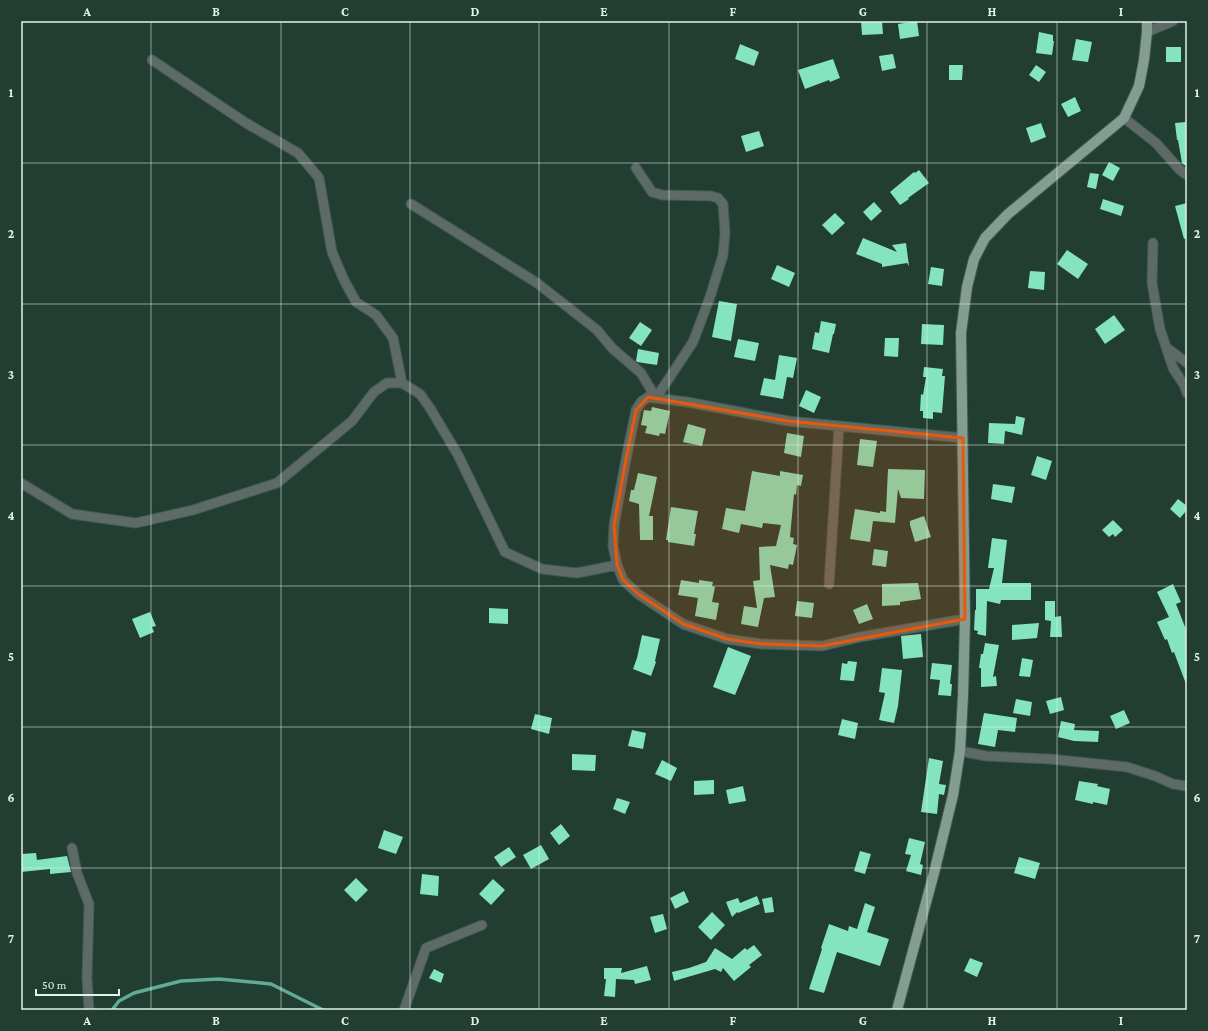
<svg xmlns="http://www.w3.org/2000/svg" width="1208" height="1031" font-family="'Crimson Pro',serif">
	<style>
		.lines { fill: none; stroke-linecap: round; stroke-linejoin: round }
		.stream { stroke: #60ac92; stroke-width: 3.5 }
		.building { fill: #84e4bf }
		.street-casing { stroke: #415a4f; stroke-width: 11 }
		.primary-casing { stroke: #415a4f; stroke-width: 12 }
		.street { stroke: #5e6a65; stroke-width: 9 }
		.primary { stroke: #849d92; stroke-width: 10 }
		.marked { fill: #e8590c; fill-opacity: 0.2; stroke: #e8590c; stroke-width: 3; stroke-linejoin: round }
		.grid { fill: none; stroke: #e2f1ea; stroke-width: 1; stroke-opacity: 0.55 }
		.neatline { fill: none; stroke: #e2f1ea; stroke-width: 1.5 }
		.grid-label { font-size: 13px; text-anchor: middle; font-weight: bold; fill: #e2f1ea }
	</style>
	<rect width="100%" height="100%" fill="#223d32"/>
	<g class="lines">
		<path class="stream" d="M 112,1010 L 119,1001 L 134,993 L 181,981 L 219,979 L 271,984 L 323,1010"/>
	</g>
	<path class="building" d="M 861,21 L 882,21 L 883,34 L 862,35 Z
		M 917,21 L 919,36 L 900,39 L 898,24 Z
		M 1039,32 L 1053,35 L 1053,41 L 1054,41 L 1052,55 L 1036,53 Z
		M 1076,39 L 1092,42 L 1088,62 L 1072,60 Z
		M 740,44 L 759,52 L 754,66 L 735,59 Z
		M 1166,47 L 1181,47 L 1181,62 L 1166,62 Z
		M 893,54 L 896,68 L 882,71 L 879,56 Z
		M 833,59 L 840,78 L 830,82 L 829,80 L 805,89 L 798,70 Z
		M 949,65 L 963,65 L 962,80 L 949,80 Z
		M 1036,65 L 1046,72 L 1039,82 L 1029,75 Z
		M 1075,97 L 1081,111 L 1068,117 L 1061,104 Z
		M 1186,122 L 1187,134 L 1187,165 L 1184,165 L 1182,163 L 1178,140 L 1177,140 L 1175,123 Z
		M 1041,123 L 1046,137 L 1031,143 L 1026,128 Z
		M 759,131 L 764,146 L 746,152 L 741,136 Z
		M 1109,162 L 1120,168 L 1113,181 L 1102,175 Z
		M 919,170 L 929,183 L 908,198 L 909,199 L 900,205 L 890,192 L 914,172 L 915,173 Z
		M 1090,173 L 1099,174 L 1096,189 L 1087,187 Z
		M 1103,199 L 1124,206 L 1121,216 L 1100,209 Z
		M 874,202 L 882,211 L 871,221 L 863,212 Z
		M 1187,203 L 1187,238 L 1184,239 L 1175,206 Z
		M 835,213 L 845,223 L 832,235 L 822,225 Z
		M 863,238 L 897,252 L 892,245 L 906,243 L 909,266 L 907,263 L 882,267 L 882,264 L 856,254 Z
		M 1067,250 L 1088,264 L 1078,279 L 1057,264 Z
		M 777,265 L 795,273 L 789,287 L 771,279 Z
		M 931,267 L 944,269 L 942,286 L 928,284 Z
		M 1030,271 L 1045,272 L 1044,290 L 1028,288 Z
		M 719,301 L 737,304 L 731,341 L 712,337 Z
		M 1114,315 L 1125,330 L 1105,344 L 1095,329 Z
		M 821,321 L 836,324 L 834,334 L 833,334 L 829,353 L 812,349 L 815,332 L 819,333 Z
		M 640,322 L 652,330 L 641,346 L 629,338 Z
		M 922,324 L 944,325 L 943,345 L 921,344 Z
		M 885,338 L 899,338 L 898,357 L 884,356 Z
		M 738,339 L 759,343 L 755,361 L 734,357 Z
		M 638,349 L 659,353 L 657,365 L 637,362 L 636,361 Z
		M 779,355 L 797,358 L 793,378 L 787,377 L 783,399 L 760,395 L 764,378 L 775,380 Z
		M 924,367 L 943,369 L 942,376 L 945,376 L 942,413 L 933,412 L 933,419 L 923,418 L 923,411 L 920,411 L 921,394 L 923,395 L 926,377 L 923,377 Z
		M 806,390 L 821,397 L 814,413 L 799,406 Z
		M 652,407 L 670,411 L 665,434 L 660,433 L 659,436 L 645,433 L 647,426 L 641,425 L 644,410 L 651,411 Z
		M 1016,416 L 1025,418 L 1022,435 L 1005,431 L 1004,444 L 988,443 L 989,423 L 1015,424 Z
		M 688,424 L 706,429 L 702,446 L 683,442 Z
		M 787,433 L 804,436 L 801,457 L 784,453 Z
		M 860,439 L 877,441 L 873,467 L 857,465 Z
		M 1037,456 L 1052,461 L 1046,480 L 1031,475 Z
		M 888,469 L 925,470 L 924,499 L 901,498 L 898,489 L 895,523 L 873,521 L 870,542 L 850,539 L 855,509 L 880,513 L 880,511 L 886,512 Z
		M 752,471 L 780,476 L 780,471 L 803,475 L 801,486 L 797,485 L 796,495 L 794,494 L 790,537 L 794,538 L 793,544 L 797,545 L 793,565 L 789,564 L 788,569 L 770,565 L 775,597 L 764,598 L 758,627 L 741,624 L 744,606 L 757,608 L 753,581 L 760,580 L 759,547 L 776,546 L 781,525 L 763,523 L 762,528 L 741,524 L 739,533 L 722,529 L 726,508 L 745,511 Z
		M 638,473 L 657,477 L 649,516 L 653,516 L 653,540 L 640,540 L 639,504 L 629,501 L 631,490 L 634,490 Z
		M 993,484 L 1015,487 L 1012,503 L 991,499 Z
		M 1178,499 L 1187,506 L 1187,510 L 1180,518 L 1170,509 Z
		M 671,507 L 698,511 L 694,534 L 696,534 L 694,546 L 668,542 L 668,540 L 666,540 Z
		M 924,516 L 931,537 L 915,542 L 910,525 L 910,521 Z
		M 1113,520 L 1123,530 L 1115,537 L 1113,534 L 1109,537 L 1102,530 Z
		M 992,538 L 1007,540 L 1002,583 L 1031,583 L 1031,600 L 1001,600 L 1000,604 L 987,601 L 986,636 L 977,634 L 978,631 L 974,630 L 975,610 L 976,610 L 976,589 L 989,589 L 994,568 L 988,568 Z
		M 874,549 L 888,551 L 886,567 L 872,565 Z
		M 681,580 L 699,583 L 699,580 L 713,582 L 712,586 L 715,587 L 712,602 L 719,603 L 716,620 L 695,616 L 698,598 L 678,595 Z
		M 918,583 L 921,599 L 900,602 L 900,605 L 882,606 L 882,584 Z
		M 1173,584 L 1181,602 L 1176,604 L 1187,632 L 1186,684 L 1174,652 L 1172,653 L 1167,639 L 1165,640 L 1157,622 L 1169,617 L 1157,592 Z
		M 797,601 L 814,603 L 812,618 L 795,616 Z
		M 1045,601 L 1055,601 L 1055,617 L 1061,616 L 1062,637 L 1050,637 L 1051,621 L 1045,620 Z
		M 867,604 L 873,619 L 859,624 L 853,610 Z
		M 489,608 L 508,609 L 508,624 L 489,623 Z
		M 150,612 L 156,626 L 152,627 L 154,632 L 140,638 L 132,619 Z
		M 1039,623 L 1037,638 L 1012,640 L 1012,625 Z
		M 921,634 L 923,657 L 903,659 L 901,636 Z
		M 642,635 L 660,639 L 655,661 L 656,662 L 651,676 L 633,669 L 637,658 Z
		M 985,643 L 999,645 L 993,677 L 996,676 L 997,686 L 981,687 L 981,668 L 979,668 L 981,654 L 983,654 Z
		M 728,647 L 751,656 L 735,695 L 713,687 Z
		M 1022,658 L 1033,660 L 1030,677 L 1019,676 Z
		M 848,661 L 857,662 L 854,681 L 840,680 L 842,663 L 847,664 Z
		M 932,663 L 952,665 L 950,684 L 952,684 L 951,696 L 938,695 L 940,680 L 930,679 Z
		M 882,668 L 902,670 L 898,706 L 894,723 L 879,720 L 885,693 L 879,692 Z
		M 1061,697 L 1064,710 L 1050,714 L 1046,701 Z
		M 1016,699 L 1032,702 L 1030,716 L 1013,713 Z
		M 1124,710 L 1130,723 L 1116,729 L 1110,716 Z
		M 984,713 L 1017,718 L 1015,732 L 998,730 L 995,747 L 978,744 Z
		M 535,714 L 552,718 L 549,734 L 531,729 Z
		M 842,719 L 858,723 L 855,739 L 838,735 Z
		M 1061,721 L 1075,724 L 1074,730 L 1099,731 L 1098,742 L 1074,741 L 1058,737 Z
		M 632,730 L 646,733 L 643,749 L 628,746 Z
		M 572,754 L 596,755 L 595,771 L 572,770 Z
		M 929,758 L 943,761 L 939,784 L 946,785 L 944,795 L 939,794 L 937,814 L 921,812 Z
		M 662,760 L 677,768 L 671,781 L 655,774 Z
		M 714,780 L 714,794 L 694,795 L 694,781 Z
		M 1079,781 L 1098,784 L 1097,786 L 1110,789 L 1107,805 L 1093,802 L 1093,804 L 1075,800 Z
		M 743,786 L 746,801 L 729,804 L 726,790 Z
		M 617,798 L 630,802 L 625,814 L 613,809 Z
		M 561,824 L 570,836 L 559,845 L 550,833 Z
		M 384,830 L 403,837 L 396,854 L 378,848 Z
		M 909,838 L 925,842 L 920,864 L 923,865 L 921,875 L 906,871 L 911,855 L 905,854 Z
		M 541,845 L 549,859 L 531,869 L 523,855 Z
		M 509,847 L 516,857 L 501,867 L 494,857 Z
		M 860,851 L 871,854 L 865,874 L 854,871 Z
		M 36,853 L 37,860 L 67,856 L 71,872 L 50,874 L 50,869 L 21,872 L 21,854 Z
		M 1019,857 L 1040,863 L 1035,879 L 1014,873 Z
		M 422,874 L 439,876 L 438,896 L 420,894 Z
		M 356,878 L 368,890 L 356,902 L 344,890 Z
		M 493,879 L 505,890 L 491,905 L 479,894 Z
		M 684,891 L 689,902 L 675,909 L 670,898 Z
		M 757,896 L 760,904 L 738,913 L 737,912 L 732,917 L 726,902 L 738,898 L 740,903 Z
		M 772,897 L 774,912 L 765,913 L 762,899 Z
		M 865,903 L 875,907 L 867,932 L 889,939 L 880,966 L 837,952 L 824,993 L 809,989 L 822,949 L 821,948 L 829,924 L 848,931 L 849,926 L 857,929 Z
		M 712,912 L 725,925 L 711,940 L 698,927 Z
		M 663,914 L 667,929 L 655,933 L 650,917 Z
		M 754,945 L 762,955 L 749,965 L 751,967 L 734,981 L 723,968 L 721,972 L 715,969 L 674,981 L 672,972 L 689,968 L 706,962 L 715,948 L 732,959 L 745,948 L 747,950 Z
		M 970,958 L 983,963 L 977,977 L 964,971 Z
		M 647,966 L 651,980 L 635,984 L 634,980 L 616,979 L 615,997 L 604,996 L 606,979 L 604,979 L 604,968 L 622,968 L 621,973 Z
		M 434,969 L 444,974 L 441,983 L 429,978 Z"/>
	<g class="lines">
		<g class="street-casing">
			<path id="street" d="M 1147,32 L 1173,21
				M 152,60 L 246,123 L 298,153 L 319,178 L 332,252 L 344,280 L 356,302 L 376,315 L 393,338 L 402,383
				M 1124,118 L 1156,143 L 1180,170 L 1187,175
				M 411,204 L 537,283 L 597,330 L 612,348 L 641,373 L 656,398 L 693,342 L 710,297 L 723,255 L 725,233 L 723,204 L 718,198 L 711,196 L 662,195 L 652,192 L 636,168
				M 1153,243 L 1152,283 L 1160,329 L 1173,368 L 1184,385 L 1187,393
				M 1166,347 L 1187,363
				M 963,438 L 788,421 L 687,402 L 648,397 L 641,402 L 636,410 L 626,459 L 614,525 L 613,546 L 617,565 L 623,580 L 638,594 L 683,624 L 727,639 L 761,644 L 822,646 L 860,637 L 965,619
				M 21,483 L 72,514 L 136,523 L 193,510 L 277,483 L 352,421 L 374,392 L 387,383 L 402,383 L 420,394 L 430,408 L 458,455 L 505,552 L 542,569 L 577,573 L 617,565
				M 829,584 L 839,426
				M 960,751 L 986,756 L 1050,759 L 1127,767 L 1155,776 L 1173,784 L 1187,786
				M 72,848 L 77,873 L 89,904 L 87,978 L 89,1010
				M 404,1010 L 426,948 L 482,925"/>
		</g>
		<g class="primary-casing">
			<path id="primary" d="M 897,1010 L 934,873 L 953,795 L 960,751 L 963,696 L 965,619 L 961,333 L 967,287 L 974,259 L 985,238 L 1008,214 L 1124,118 L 1139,86 L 1144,60 L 1147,32 L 1147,21"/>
		</g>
		<use href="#street" class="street"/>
		<use href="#primary" class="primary"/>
	</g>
	<path class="marked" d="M 648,397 L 788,421 L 963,438 L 965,619 L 822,646 L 761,644 L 727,639 L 683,624 L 638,594 L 623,580 L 617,565 L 614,525 L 626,459 L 636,410 Z"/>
	<path class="grid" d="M 151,21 L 151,1010M 281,21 L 281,1010M 410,21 L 410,1010M 539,21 L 539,1010M 669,21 L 669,1010M 798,21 L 798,1010M 927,21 L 927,1010M 1057,21 L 1057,1010M 21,163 L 1187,163M 21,304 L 1187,304M 21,445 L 1187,445M 21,586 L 1187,586M 21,727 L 1187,727M 21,868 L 1187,868"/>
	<rect width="1208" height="1031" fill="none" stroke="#223d32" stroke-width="44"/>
	<path d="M36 989v6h83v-6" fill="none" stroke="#e2f1ea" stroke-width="2"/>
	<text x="42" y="989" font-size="12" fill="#e2f1ea" stroke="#223d32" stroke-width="3" paint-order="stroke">50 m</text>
	<rect x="22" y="22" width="1164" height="987" class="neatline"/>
	<g class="grid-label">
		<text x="87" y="16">A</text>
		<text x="216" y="16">B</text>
		<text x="345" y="16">C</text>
		<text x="475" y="16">D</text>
		<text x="604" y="16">E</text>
		<text x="733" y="16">F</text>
		<text x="863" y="16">G</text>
		<text x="992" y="16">H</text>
		<text x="1121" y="16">I</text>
		<text x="11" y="97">1</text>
		<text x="1197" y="97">1</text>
		<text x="11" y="238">2</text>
		<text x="1197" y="238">2</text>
		<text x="11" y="379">3</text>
		<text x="1197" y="379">3</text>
		<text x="11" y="520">4</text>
		<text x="1197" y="520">4</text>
		<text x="11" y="661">5</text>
		<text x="1197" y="661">5</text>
		<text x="11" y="802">6</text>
		<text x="1197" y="802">6</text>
		<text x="11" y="943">7</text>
		<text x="1197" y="943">7</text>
		<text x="87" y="1025">A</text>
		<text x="216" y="1025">B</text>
		<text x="345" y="1025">C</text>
		<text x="475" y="1025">D</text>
		<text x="604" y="1025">E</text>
		<text x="733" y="1025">F</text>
		<text x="863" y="1025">G</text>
		<text x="992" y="1025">H</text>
		<text x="1121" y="1025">I</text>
	</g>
</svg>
